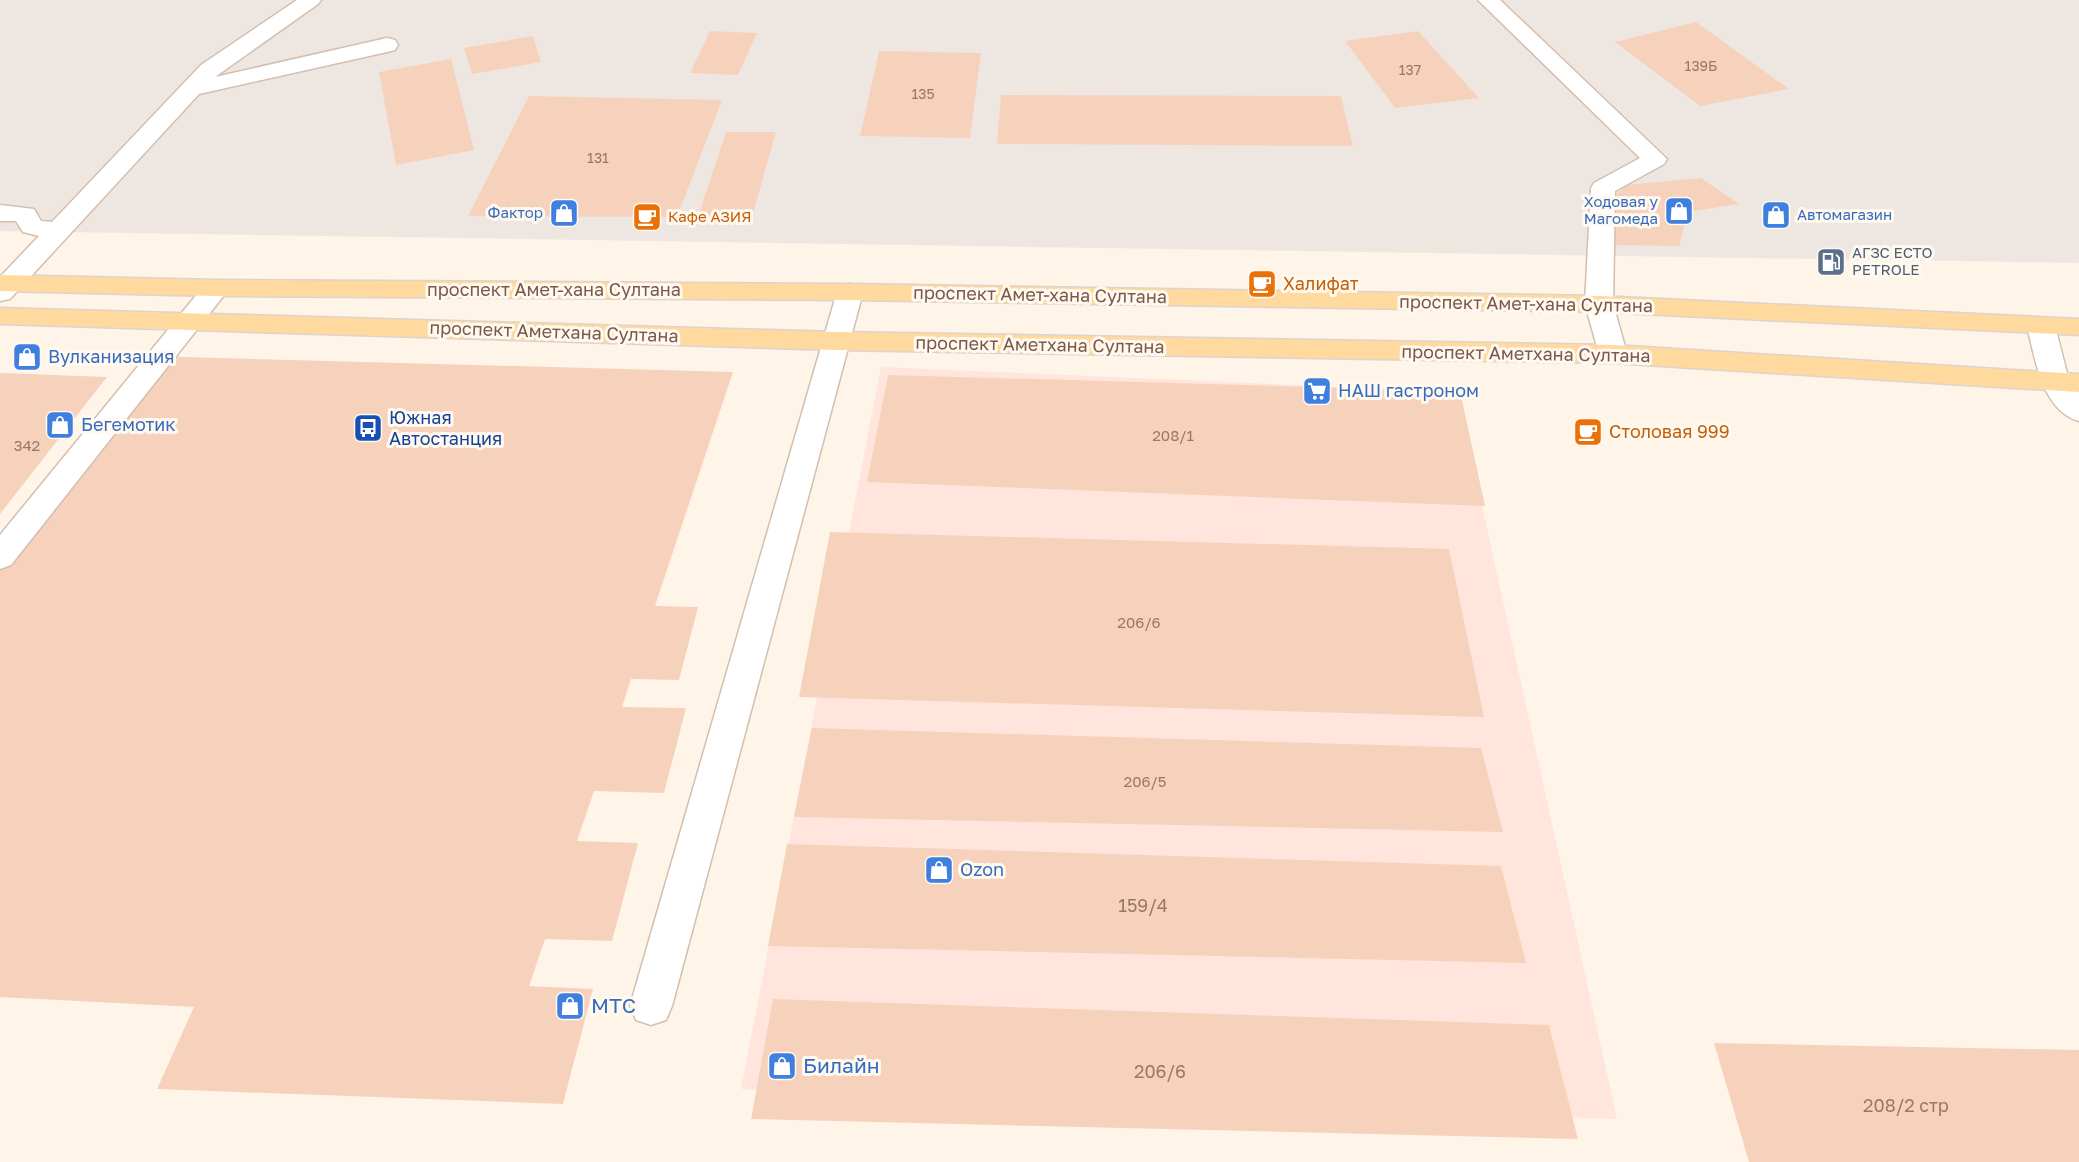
<svg xmlns="http://www.w3.org/2000/svg" width="2079" height="1162" font-family="'Golos Text',sans-serif">
	<style>
		.commercial { fill: #ffe5db }
		.industrial { fill: #eee7e1 }
		.building { fill: #f6d2bd }
		.lines { fill: none; stroke-linecap: round; stroke-linejoin: round }
		.minor-casing { stroke: #d4beaf; stroke-width: 3 }
		.major-casing { stroke: #ddd4d0; stroke-width: 3 }
		.minor { fill: #fff; fill-rule: evenodd }
		.major { fill: #ffd99e; fill-rule: evenodd }
		.labels { text-anchor: middle; stroke-width: 6; stroke-linejoin: round; paint-order: stroke }
		.far-number-label { font-size: 14px; fill: #9a7766 }
		.far-shop-label { font-size: 15px; fill: #366cbe; stroke: #fff9f0; text-anchor: end }
		.far-food-label { font-size: 15px; fill: #c56008; stroke: #fff9f0; text-anchor: start }
		.far-service-label { font-size: 15px; fill: #4e5e75; stroke: #fff9f0; text-anchor: start }
		.number-label { font-size: 15px; fill: #9a7766 }
		.food-label { font-size: 18px; fill: #c56008; stroke: #fff9f0; text-anchor: start }
		.street-label { font-size: 18px; fill: #7b5949; stroke: #fff9f0 }
		.shop-label { font-size: 18px; fill: #366cbe; stroke: #fff9f0; text-anchor: start }
		.transit-label { font-size: 18px; fill: #164399; stroke: #fff9f0; text-anchor: start }
		.near-number-label { font-size: 18px; fill: #9a7766 }
		.near-shop-label { font-size: 21px; fill: #366cbe; stroke: #fff9f0; text-anchor: start }
	</style>
	<rect width="100%" height="100%" fill="#fef5e8"/>
	<path class="commercial" d="M 881,367 L 1457,392 L 1617,1119 L 741,1089 Z"/>
	<path class="industrial" d="M 0,0 L 2079,0 L 2079,263 L 0,231 Z"/>
	<path class="building" d="M 1696,22 L 1789,89 L 1700,106 L 1615,42 Z
		M 710,31 L 757,33 L 738,75 L 690,73 Z
		M 1418,31 L 1479,98 L 1395,108 L 1345,41 Z
		M 533,36 L 541,62 L 472,74 L 464,48 Z
		M 879,51 L 981,53 L 970,138 L 860,136 Z
		M 451,59 L 474,150 L 396,165 L 379,72 Z
		M 1001,95 L 1341,96 L 1353,146 L 997,144 Z
		M 529,96 L 722,100 L 677,217 L 468,216 Z
		M 726,132 L 776,132 L 752,217 L 698,216 Z
		M 1701,178 L 1739,204 L 1688,212 L 1679,246 L 1611,245 L 1613,199 L 1625,185 Z
		M 147,356 L 733,372 L 655,606 L 698,607 L 679,680 L 631,679 L 622,707 L 686,708 L 664,793 L 594,791 L 577,841 L 638,843 L 612,941 L 545,939 L 529,986 L 593,989 L 563,1104 L 157,1089 L 194,1007 L 0,997 L 0,558 Z
		M 0,373 L 107,377 L 0,514 Z
		M 888,375 L 1460,391 L 1485,506 L 867,482 Z
		M 830,532 L 1449,549 L 1484,717 L 799,697 Z
		M 812,728 L 1481,748 L 1503,832 L 794,817 Z
		M 787,844 L 1501,866 L 1526,963 L 768,946 Z
		M 773,999 L 1549,1025 L 1578,1139 L 751,1119 Z
		M 1714,1043 L 2079,1050 L 2079,1162 L 1749,1162 Z"/>
	<g class="lines">
		<g class="minor-casing">
			<path id="minor" d="M 297,0 L 321,0 L 318,4 L 215,77 L 387,38 L 395,40 L 398,45 L 395,50 L 387,52 L 199,94 L 10,299 L 0,301 L 0,277 L 39,236 L 23,232 L 16,221 L 0,221 L 0,205 L 34,209 L 41,221 L 52,222 L 201,65 Z
				M 1478,0 L 1500,0 L 1667,159 L 1664,164 L 1615,191 L 1613,304 L 1627,354 L 1623,360 L 1613,363 L 1603,360 L 1599,354 L 1585,304 L 1591,188 L 1594,183 L 1640,158 Z
				M 216,280 L 225,282 L 229,288 L 225,294 L 11,565 L 0,569 L 0,535 L 207,282 Z
				M 850,284 L 860,286 L 863,292 L 672,1006 L 666,1020 L 651,1025 L 636,1020 L 630,1006 L 837,292 L 840,286 Z
				M 2041,318 L 2051,320 L 2055,326 L 2069,381 L 2079,392 L 2079,421 C 2042,411 2035,358 2027,326 L 2031,320 Z"/>
		</g>
		<g class="major-casing">
			<path id="major" d="M 0,275 L 216,280 L 850,284 L 1599,296 L 2079,319 L 2079,335 L 1599,312 L 850,300 L 216,296 L 0,291 Z
				M 0,308 L 836,332 L 1613,345 L 2079,374 L 2079,392 L 1613,363 L 836,350 L 0,324 Z"/>
		</g>
		<use href="#minor" class="minor"/>
		<use href="#major" class="major"/>
	</g>
	<defs>
		<g id="shop-square" transform="scale(1.5)"><rect x="-9" y="-9" width="18" height="18" rx="4" fill="#3f7fe0" stroke="#fff9f0"/><path d="M-5-2.5h2.3a2.7 3.5 0 0 1 5.4 0H5L5.5 6h-11ZM-1.5-2.5h3a1.5 2.3 0 0 0-3 0Z" fill="#fff"/></g>
		<g id="cafe-square" transform="scale(1.5)"><rect x="-9" y="-9" width="18" height="18" rx="4" fill="#e8710a" stroke="#fff9f0"/><path d="M-5.5-4.5H6V0H3Q3 3.5 0 3.5H-2.5Q-5.5 3.5-5.5 0ZM3-3.2v2h1.7v-2ZM-6 4.5H4V6H-6Z" fill="#fff"/></g>
		<g id="fuel-square" transform="scale(1.5)"><rect x="-9" y="-9" width="18" height="18" rx="4" fill="#5c6f8a" stroke="#fff9f0"/><path d="M-5.5-6h7V0h2V4h1.3V-2.5L3-4.5l.8-.8L6-3V5H2.5V1h-1V6h-7ZM-4.2-4.7v3.2H.2V-4.7Z" fill="#fff"/></g>
		<g id="supermarket-square" transform="scale(1.5)"><rect x="-9" y="-9" width="18" height="18" rx="4" fill="#3f7fe0" stroke="#fff9f0"/><path d="M-6-5.5h2.5l.6 2H6L4.5 2H-2.5L-4.4-4H-6ZM-1.5 3.2a1.3 1.3 0 1 0 .1 0ZM3 3.2a1.3 1.3 0 1 0 .1 0Z" fill="#fff"/></g>
		<g id="bus-square" transform="scale(1.5)"><rect x="-9" y="-9" width="18" height="18" rx="4" fill="#1a4fb4" stroke="#fff9f0"/><path d="M-5-6H5V4H4V6H2V4H-2V6H-4V4H-5ZM-3.5-4V0h7V-4ZM-3.5 1.2v1.5H-2V1.2ZM2 1.2v1.5H3.5V1.2Z" fill="#fff"/></g>
	</defs>
	<g fill-rule="evenodd">
		<use href="#shop-square" x="1679" y="211"/>
		<use href="#shop-square" x="564" y="213"/>
		<use href="#shop-square" x="1776" y="215"/>
		<use href="#cafe-square" x="647" y="217"/>
		<use href="#fuel-square" x="1831" y="262"/>
		<use href="#cafe-square" x="1262" y="284"/>
		<use href="#shop-square" x="27" y="357"/>
		<use href="#supermarket-square" x="1317" y="391"/>
		<use href="#shop-square" x="60" y="425"/>
		<use href="#bus-square" x="368" y="428"/>
		<use href="#cafe-square" x="1588" y="432"/>
		<use href="#shop-square" x="939" y="870"/>
		<use href="#shop-square" x="570" y="1006"/>
		<use href="#shop-square" x="782" y="1066"/>
	</g>
	<g class="labels">
		<g class="far-number-label">
			<text x="1701" y="71">139Б</text>
			<text x="1410" y="75">137</text>
			<text x="923" y="99">135</text>
			<text x="598" y="163">131</text>
		</g>
		<g class="far-shop-label">
			<text x="1658" y="207">Ходовая у<tspan x="1658" dy="17">Магомеда</tspan></text>
			<text x="543" y="218">Фактор</text>
			<text x="1797" y="220" text-anchor="start">Автомагазин</text>
		</g>
		<g class="far-food-label">
			<text x="668" y="222">Кафе АЗИЯ</text>
		</g>
		<g class="far-service-label">
			<text x="1852" y="258">АГЗС ECTO<tspan x="1852" dy="17">PETROLE</tspan></text>
		</g>
		<g class="number-label">
			<text x="1173" y="441">208/1</text>
			<text x="27" y="451">342</text>
			<text x="1139" y="628">206/6</text>
			<text x="1145" y="787">206/5</text>
		</g>
		<g class="food-label">
			<text x="1283" y="290">Халифат</text>
			<text x="1609" y="438">Столовая 999</text>
		</g>
		<g class="street-label">
			<text x="554" y="296">проспект Амет-хана Султана</text>
			<text transform="translate(1040 295) rotate(1)" y="6">проспект Амет-хана Султана</text>
			<text transform="translate(1526 304) rotate(1)" y="6">проспект Амет-хана Султана</text>
			<text transform="translate(554 332) rotate(2)" y="6">проспект Аметхана Султана</text>
			<text transform="translate(1040 345) rotate(1)" y="6">проспект Аметхана Султана</text>
			<text transform="translate(1526 354) rotate(1)" y="6">проспект Аметхана Султана</text>
		</g>
		<g class="shop-label">
			<text x="48" y="363">Вулканизация</text>
			<text x="1338" y="397">НАШ гастроном</text>
			<text x="81" y="431">Бегемотик</text>
			<text x="960" y="876">Ozon</text>
		</g>
		<g class="transit-label">
			<text x="389" y="424">Южная<tspan x="389" dy="21">Автостанция</tspan></text>
		</g>
		<g class="near-number-label">
			<text x="1143" y="912">159/4</text>
			<text x="1160" y="1078">206/6</text>
			<text x="1906" y="1112">208/2 стр</text>
		</g>
		<g class="near-shop-label">
			<text x="591" y="1013">МТС</text>
			<text x="803" y="1073">Билайн</text>
		</g>
	</g>
</svg>
